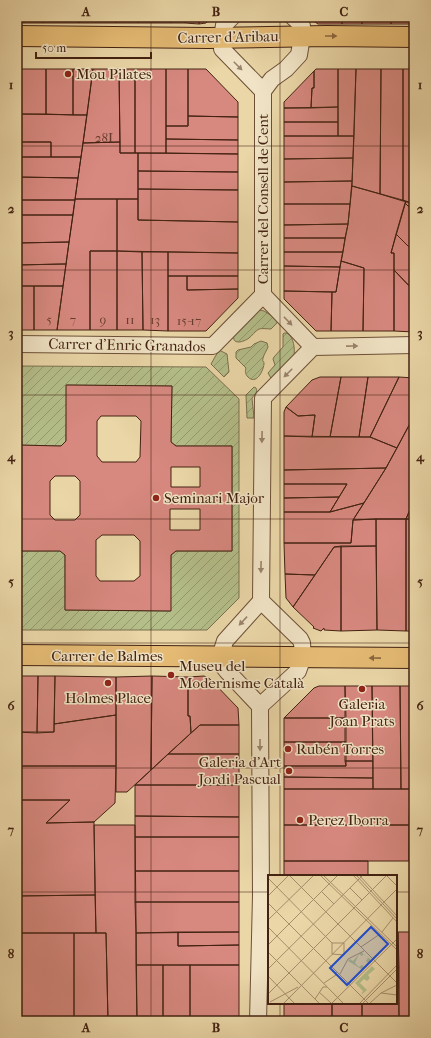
<svg xmlns="http://www.w3.org/2000/svg" width="431" height="1038" font-family="'IM FELL French Canon',serif">
	<style>
		.garden { fill: url(#garden-furrows); stroke: #7c704e }
		.building { fill: #d7887f; stroke: #432212; fill-rule: evenodd }
		.lines { fill: none; stroke-linecap: round; stroke-linejoin: round }
		.minor-casing { stroke: #6d4f37; stroke-width: 18 }
		.major-casing { stroke: #432212; stroke-width: 22 }
		.minor { stroke: #f1e4c6; stroke-width: 16 }
		.major { stroke: #e5bb74; stroke-width: 20 }
		.oneway { fill: #8c673e }
		.oneway2 { fill: #9a836c }
		.grid { fill: none; stroke: #432212; stroke-width: 1; stroke-opacity: 0.55 }
		.poi-dot { fill: #8f2418; stroke: #f1e4c6; stroke-width: 1.5 }
		.labels { text-anchor: middle; stroke-width: 3; stroke-linejoin: round; paint-order: stroke }
		.number-label { font-size: 13px; fill: #683c2d }
		.street-label { font-size: 15px; fill: #432212; stroke: #f1e4c6 }
		.poi-label { font-size: 15px; fill: #432212; stroke: #f1e4c6; text-anchor: start }
		.inset-road { fill: none; stroke: #a78e6b; stroke-width: 1 }
		.view { fill: #1d4ed8; fill-opacity: 0.15; stroke: #1d4ed8; stroke-width: 2 }
		.inset-edge { fill: none; stroke: #432212; stroke-width: 2 }
		.neatline { fill: none; stroke: #432212; stroke-width: 1.5 }
		.grid-label { font-size: 13px; text-anchor: middle; font-weight: bold; fill: #432212 }
	</style>
	<defs>
		<pattern id="garden-furrows" width="10" height="10" patternUnits="userSpaceOnUse"><rect width="10" height="10" fill="#b4be89"/><path d="M-1 1l2-2M0 10L10 0M9 11l2-2" fill="none" stroke="#949a6f"/></pattern>
	</defs>
	<rect width="100%" height="100%" fill="#ead6a7"/>
	<filter id="stains"><feTurbulence type="fractalNoise" baseFrequency=".005" numOctaves="4"/><feColorMatrix values="0 0 0 0 .2 0 0 0 0 .09 0 0 0 0 .02 0 0 0 .5 -.17"/></filter>
	<radialGradient id="worn" r=".72"><stop offset=".6" stop-color="#630" stop-opacity="0"/><stop offset="1" stop-color="#630" stop-opacity=".3"/></radialGradient>
	<path class="garden" d="M 260,310 L 264,311 L 277,319 L 278,321 L 276,324 L 271,329 C 268,329 262,328 259,329 C 255,331 252,336 249,338 C 244,342 231,346 234,334 L 255,311 Z
		M 284,333 L 287,333 C 294,337 295,349 294,357 L 272,380 L 268,373 L 275,365 L 273,359 L 274,357 L 283,347 L 283,334 Z
		M 261,341 L 267,343 L 268,347 C 267,350 264,354 263,358 C 262,364 264,359 264,364 C 263,372 256,385 248,377 C 245,374 245,371 246,368 L 236,358 L 236,352 L 238,350 L 251,347 L 254,344 Z
		M 219,350 L 227,354 L 229,372 L 224,377 L 211,364 Z
		M 17,366 L 206,367 L 239,399 L 239,598 L 207,630 L 17,630 L 17,551 L 60,551 L 65,555 L 65,610 L 170,611 L 171,555 L 176,551 L 232,551 L 232,446 L 176,446 L 171,442 L 172,386 L 67,385 L 66,441 L 61,446 L 17,445 Z
		M 254,387 L 256,388 C 258,392 255,394 252,398 L 254,418 L 247,418 L 246,395 Z"/>
	<path class="building" d="M 17,17 L 24,17 L 24,23 L 17,23 Z
		M 24,17 L 43,17 L 43,23 L 24,23 Z
		M 43,17 L 79,17 L 79,23 L 43,23 Z
		M 79,17 L 116,17 L 116,23 L 79,23 Z
		M 116,17 L 139,17 L 138,23 L 116,23 Z
		M 139,17 L 171,17 L 171,23 L 138,23 Z
		M 171,17 L 185,17 L 185,23 L 171,23 Z
		M 185,17 L 199,17 L 199,24 L 185,23 Z
		M 199,17 L 212,17 L 206,23 L 199,24 Z
		M 309,17 L 342,17 L 342,24 L 318,24 L 315,22 Z
		M 342,17 L 362,17 L 362,24 L 342,24 Z
		M 362,17 L 391,17 L 391,24 L 362,24 Z
		M 391,17 L 414,17 L 414,24 L 391,24 Z
		M 17,69 L 19,69 L 20,114 L 17,114 Z
		M 19,69 L 46,69 L 46,114 L 20,114 Z
		M 46,69 L 73,69 L 73,115 L 46,114 Z
		M 73,69 L 93,69 L 87,115 L 73,115 Z
		M 93,69 L 119,69 L 120,142 L 83,143 Z
		M 119,69 L 135,69 L 135,153 L 120,153 Z
		M 135,69 L 166,69 L 166,153 L 135,153 Z
		M 166,69 L 188,69 L 188,126 L 166,126 Z
		M 188,69 L 206,69 L 238,102 L 238,117 L 188,116 Z
		M 316,69 L 338,69 L 338,107 L 311,108 L 312,88 L 314,88 L 314,71 Z
		M 338,69 L 356,69 L 354,136 L 338,136 Z
		M 356,69 L 381,69 L 380,194 L 352,186 Z
		M 381,69 L 403,69 L 403,201 L 380,194 Z
		M 403,69 L 414,69 L 414,204 L 403,201 Z
		M 314,71 L 314,88 L 312,88 L 311,108 L 284,108 L 284,102 Z
		M 338,107 L 338,122 L 284,122 L 284,108 Z
		M 17,114 L 87,115 L 81,157 L 51,157 L 51,142 L 17,142 Z
		M 188,116 L 238,117 L 238,140 L 166,139 L 166,126 L 188,126 Z
		M 284,122 L 338,122 L 338,136 L 284,136 Z
		M 284,136 L 354,136 L 353,158 L 284,159 Z
		M 166,139 L 238,140 L 238,154 L 166,153 Z
		M 17,142 L 51,142 L 51,157 L 17,157 Z
		M 120,142 L 120,153 L 138,153 L 138,199 L 75,199 L 83,143 Z
		M 138,153 L 238,154 L 238,172 L 138,171 Z
		M 17,157 L 81,157 L 78,178 L 17,177 Z
		M 353,158 L 352,181 L 284,182 L 284,159 Z
		M 138,171 L 238,172 L 238,190 L 138,189 Z
		M 17,177 L 78,178 L 75,200 L 17,200 Z
		M 352,181 L 350,204 L 284,204 L 284,182 Z
		M 352,186 L 406,201 L 391,253 L 394,253 L 394,331 L 363,331 L 364,268 L 341,261 L 348,224 Z
		M 138,189 L 238,190 L 238,222 L 138,220 Z
		M 75,199 L 117,199 L 117,251 L 90,251 L 90,330 L 57,330 Z
		M 117,199 L 138,199 L 138,220 L 238,222 L 238,253 L 117,251 Z
		M 17,200 L 75,200 L 73,215 L 17,215 Z
		M 406,201 L 414,204 L 414,212 L 405,203 Z
		M 405,203 L 414,212 L 414,252 L 396,234 Z
		M 284,204 L 350,204 L 348,224 L 284,225 Z
		M 17,215 L 73,215 L 69,242 L 17,243 Z
		M 348,224 L 345,238 L 284,238 L 284,225 Z
		M 396,234 L 414,252 L 414,291 L 394,270 L 394,253 L 391,253 Z
		M 284,238 L 345,238 L 343,252 L 284,252 Z
		M 69,242 L 66,264 L 17,265 L 17,243 Z
		M 90,251 L 117,251 L 117,330 L 90,330 Z
		M 117,251 L 142,252 L 143,330 L 117,330 Z
		M 142,252 L 168,252 L 168,331 L 143,330 Z
		M 168,252 L 238,253 L 238,276 L 168,276 Z
		M 284,252 L 343,252 L 340,267 L 284,266 Z
		M 341,261 L 364,268 L 363,331 L 331,331 L 332,292 L 336,292 Z
		M 61,264 L 66,264 L 63,286 L 17,286 L 17,265 Z
		M 284,266 L 340,267 L 336,292 L 284,291 Z
		M 394,270 L 414,291 L 414,332 L 394,331 Z
		M 168,276 L 187,276 L 187,290 L 238,289 L 238,298 L 206,331 L 168,331 Z
		M 187,276 L 238,276 L 238,289 L 187,290 Z
		M 17,286 L 34,286 L 34,330 L 17,330 Z
		M 34,286 L 63,286 L 57,330 L 34,330 Z
		M 284,291 L 332,292 L 331,331 L 316,331 L 284,299 Z
		M 320,377 L 341,377 L 330,437 L 312,437 L 315,415 L 298,416 L 286,407 L 312,380 Z
		M 341,377 L 368,377 L 359,437 L 330,437 Z
		M 368,377 L 399,377 L 370,437 L 359,437 Z
		M 399,377 L 414,378 L 414,416 L 397,448 L 370,437 Z
		M 66,385 L 172,386 L 171,442 L 176,446 L 232,446 L 232,551 L 176,551 L 171,555 L 171,611 L 65,610 L 65,555 L 60,551 L 17,551 L 17,445 L 61,446 L 66,441 ZM 101,416 L 136,416 L 141,421 L 140,457 L 136,462 L 102,462 L 97,456 L 97,421 ZM 171,467 L 200,467 L 200,487 L 171,487 ZM 55,476 L 75,476 L 80,481 L 80,515 L 75,520 L 55,520 L 50,515 L 50,481 ZM 170,509 L 200,509 L 200,530 L 170,530 ZM 102,535 L 134,535 L 140,541 L 140,576 L 134,581 L 100,581 L 96,576 L 96,540 Z
		M 286,407 L 298,416 L 315,415 L 312,437 L 284,436 L 284,412 Z
		M 414,416 L 414,500 L 406,519 L 376,519 L 353,520 L 386,468 Z
		M 284,436 L 370,437 L 397,448 L 386,468 L 284,470 Z
		M 386,468 L 364,503 L 330,512 L 347,484 L 284,484 L 284,470 Z
		M 284,484 L 347,484 L 339,497 L 284,498 Z
		M 339,497 L 330,512 L 284,512 L 284,498 Z
		M 414,500 L 414,519 L 406,519 Z
		M 364,503 L 353,520 L 351,543 L 284,543 L 284,512 L 330,512 Z
		M 376,519 L 376,546 L 334,547 L 315,575 L 285,574 L 284,543 L 351,543 L 353,520 Z
		M 376,519 L 406,519 L 406,631 L 377,630 Z
		M 406,519 L 414,519 L 414,631 L 406,631 Z
		M 341,546 L 341,631 L 324,630 L 324,628 L 321,631 L 313,628 L 314,627 L 293,607 L 334,547 Z
		M 341,546 L 376,546 L 377,630 L 341,631 Z
		M 285,574 L 315,575 L 293,607 L 286,598 Z
		M 17,676 L 38,676 L 37,733 L 17,732 Z
		M 38,676 L 55,676 L 54,732 L 37,733 Z
		M 55,676 L 116,677 L 116,715 L 54,724 Z
		M 152,676 L 151,770 L 127,792 L 116,792 L 116,677 Z
		M 152,676 L 188,677 L 188,716 L 190,716 L 191,733 L 151,770 Z
		M 204,676 L 210,679 L 238,708 L 239,725 L 200,725 L 191,733 L 190,716 L 188,716 L 188,677 Z
		M 319,686 L 345,686 L 346,718 L 284,718 L 314,688 Z
		M 345,686 L 372,686 L 373,761 L 345,761 Z
		M 372,686 L 400,686 L 401,789 L 373,789 Z
		M 400,686 L 414,686 L 414,789 L 401,789 Z
		M 116,715 L 116,766 L 17,766 L 17,732 L 54,732 L 54,724 Z
		M 284,718 L 346,718 L 346,742 L 284,742 Z
		M 200,725 L 239,725 L 239,754 L 168,754 Z
		M 284,742 L 346,742 L 346,766 L 284,766 Z
		M 168,754 L 239,754 L 239,785 L 135,785 Z
		M 345,761 L 373,761 L 373,778 L 284,777 L 284,766 L 346,766 Z
		M 17,766 L 116,766 L 115,803 L 94,822 L 46,823 L 70,800 L 17,800 Z
		M 284,777 L 373,778 L 373,789 L 284,789 Z
		M 135,785 L 239,785 L 239,817 L 135,816 Z
		M 284,789 L 410,789 L 409,825 L 284,825 Z
		M 410,789 L 414,789 L 414,861 L 409,861 Z
		M 17,800 L 70,800 L 46,823 L 94,822 L 95,895 L 17,896 Z
		M 135,816 L 239,817 L 239,837 L 135,837 Z
		M 94,825 L 135,825 L 137,1021 L 108,1021 L 106,933 L 96,933 Z
		M 284,825 L 409,825 L 409,861 L 284,861 Z
		M 135,837 L 239,837 L 239,871 L 135,871 Z
		M 284,861 L 368,861 L 368,876 L 284,876 Z
		M 135,871 L 239,871 L 239,902 L 135,902 Z
		M 95,895 L 96,933 L 17,933 L 17,896 Z
		M 135,902 L 239,902 L 239,932 L 136,933 Z
		M 178,932 L 239,932 L 239,945 L 178,946 Z
		M 178,932 L 178,946 L 239,945 L 239,965 L 136,965 L 136,933 Z
		M 396,932 L 398,932 L 399,967 L 396,967 Z
		M 398,932 L 414,932 L 414,1021 L 399,1021 Z
		M 17,933 L 74,933 L 74,1021 L 17,1021 Z
		M 74,933 L 106,933 L 108,1021 L 74,1021 Z
		M 136,965 L 163,965 L 163,1021 L 137,1021 Z
		M 163,965 L 190,965 L 190,1021 L 163,1021 Z
		M 190,965 L 239,965 L 239,1017 L 238,1018 L 239,1021 L 190,1021 Z
		M 396,967 L 399,967 L 399,1021 L 362,1021 L 362,1003 L 396,1003 Z
		M 284,1003 L 332,1003 L 332,1018 L 284,1018 Z
		M 332,1003 L 362,1003 L 362,1021 L 332,1021 Z
		M 284,1018 L 332,1018 L 332,1021 L 283,1021 Z"/>
	<g class="lines">
		<g class="minor-casing">
			<path id="minor" d="M 232,17 L 224,25 L 222,38 L 222,49 L 263,91
				M 293,17 L 301,24 L 302,26 L 302,36 L 299,55 L 286,69 L 272,79 L 263,91 L 263,295 L 313,347
				M 17,344 L 213,346 L 263,295
				M 313,347 L 414,345
				M 260,706 L 298,671 L 303,657 L 302,643 L 300,639 L 261,601
				M 258,1021 L 261,896 L 260,706 L 227,671 L 223,666 L 220,657 L 225,641 L 261,601 L 263,398 L 313,347"/>
		</g>
		<g class="major-casing">
			<path id="major" d="M 17,36 L 208,38 L 327,36 L 414,37
				M 17,655 L 414,658"/>
		</g>
		<use href="#minor" class="minor"/>
		<use href="#major" class="major"/>
	</g>
	<defs><path id="oneway-solid" d="M-6-.8H1V-3.2L6.5 0L1 3.2V.8H-6Z"/></defs>
	<g class="oneway">
		<use href="#oneway-solid" transform="translate(331 36)"/>
		<use href="#oneway-solid" transform="translate(375 658) rotate(-179)"/>
	</g>
	<g class="oneway2">
		<use href="#oneway-solid" transform="translate(238 66) rotate(45)"/>
		<use href="#oneway-solid" transform="translate(288 321) rotate(46)"/>
		<use href="#oneway-solid" transform="translate(352 346) rotate(-1)"/>
		<use href="#oneway-solid" transform="translate(288 373) rotate(135)"/>
		<use href="#oneway-solid" transform="translate(262 437) rotate(91)"/>
		<use href="#oneway-solid" transform="translate(261 567) rotate(91)"/>
		<use href="#oneway-solid" transform="translate(243 621) rotate(133)"/>
		<use href="#oneway-solid" transform="translate(260 745) rotate(90)"/>
	</g>
	<path class="grid" d="M 151,17 L 151,1021M 280,17 L 280,876M 17,146 L 414,146M 17,270 L 414,270M 17,395 L 414,395M 17,519 L 414,519M 17,643 L 414,643M 17,768 L 414,768M 17,892 L 269,892M 396,892 L 414,892M 280,1003 L 280,1021"/>
	<g class="poi-dot">
		<circle cx="68" cy="74" r="4"/>
		<circle cx="156" cy="498" r="4"/>
		<circle cx="171" cy="675" r="4"/>
		<circle cx="108" cy="683" r="4"/>
		<circle cx="362" cy="689" r="4"/>
		<circle cx="288" cy="749" r="4"/>
		<circle cx="289" cy="771" r="4"/>
		<circle cx="300" cy="820" r="4"/>
	</g>
	<g class="labels">
		<g class="number-label">
			<text x="104" y="142">28I</text>
			<text x="49" y="324">5</text>
			<text x="73" y="324">7</text>
			<text x="103" y="324">9</text>
			<text x="130" y="324">11</text>
			<text x="155" y="324">13</text>
			<text x="189" y="325">15-17</text>
		</g>
		<g class="street-label">
			<text transform="translate(228 37) rotate(-1)" y="5">Carrer d'Aribau</text>
			<text transform="translate(263 199) rotate(-90)" y="5">Carrer del Consell de Cent</text>
			<text transform="translate(127 345) rotate(1)" y="5">Carrer d'Enric Granados</text>
			<text x="107" y="661">Carrer de Balmes</text>
		</g>
		<g class="poi-label">
			<text x="76" y="79">Mou Pilates</text>
			<text x="164" y="503">Seminari Major</text>
			<text x="179" y="671">Museu del<tspan x="179" dy="17">Modernisme Català</tspan></text>
			<text x="108" y="703" text-anchor="middle">Holmes Place</text>
			<text x="362" y="709" text-anchor="middle">Galeria<tspan x="362" dy="17">Joan Prats</tspan></text>
			<text x="296" y="754">Rubén Torres</text>
			<text x="281" y="767" text-anchor="end">Galeria d'Art<tspan x="281" dy="17">Jordi Pascual</tspan></text>
			<text x="308" y="825">Perez Iborra</text>
		</g>
	</g>
	<g transform="translate(268 875)">
		<rect width="129" height="129" fill="#ead6a7"/>
		<path d="M 104,91 L 107,94 L 100,100 L 102,103 L 99,106 L 96,104 L 92,108 L 99,115 L 93,120 L 95,116 L 87,108 Z" fill="#b4be89"/>
		<path d="M 93,77 L 103,85 L 95,95 L 80,86 L 82,84 L 85,86 ZM 91,79 L 94,81 L 96,79 L 100,83 L 98,86 L 100,88 L 96,92 L 94,90 L 91,92 L 87,88 Z" fill="#b4be89" fill-rule="evenodd"/>
		<path class="inset-road" d="M 21,0 L 129,108M 52,0 L 129,75M 55,0 L 129,72M 85,0 L 129,47M 88,0 L 129,44M 91,0 L 129,41M 118,0 L 129,11M 0,3 L 64,68M 82,13 L 94,25M 54,17 L 66,29M 0,21 L 21,0M 0,28 L 101,129M 0,45 L 46,0M 0,52 L 76,129M 114,57 L 125,43M 64,68 L 64,79 L 76,80M 64,68 L 76,68 L 76,80M 0,70 L 70,0M 93,72 L 112,59M 0,77 L 52,129M 80,84 L 96,76M 0,94 L 95,0M 72,99 L 80,84M 0,101 L 27,129M 56,108 L 68,100 L 68,97M 51,117 L 63,128M 113,118 L 129,120M 0,119 L 119,0M 47,124 L 55,112 L 59,112M 2,127 L 30,112M 15,129 L 129,14M 63,129 L 129,64M 91,129 L 129,90M 94,129 L 129,94M 101,129 L 113,118 L 129,110"/>
		<path class="view" d="M 103,52 L 120,69 L 79,110 L 62,93 Z"/>
		<rect width="129" height="129" class="inset-edge"/>
	</g>
	<rect width="431" height="1038" fill="none" stroke="#ead6a7" stroke-width="44"/>
	<path d="M36 52v6h115v-6" fill="none" stroke="#432212" stroke-width="2"/>
	<text x="42" y="52" font-size="12" fill="#432212" stroke="#f1e4c6" stroke-width="3" paint-order="stroke">50 m</text>
	<rect x="22" y="22" width="387" height="994" class="neatline"/>
	<g class="grid-label">
		<text x="86" y="16">A</text>
		<text x="216" y="16">B</text>
		<text x="344" y="16">C</text>
		<text x="11" y="89">1</text>
		<text x="420" y="89">1</text>
		<text x="11" y="213">2</text>
		<text x="420" y="213">2</text>
		<text x="11" y="337">3</text>
		<text x="420" y="337">3</text>
		<text x="11" y="461">4</text>
		<text x="420" y="461">4</text>
		<text x="11" y="586">5</text>
		<text x="420" y="586">5</text>
		<text x="11" y="710">6</text>
		<text x="420" y="710">6</text>
		<text x="11" y="834">7</text>
		<text x="420" y="834">7</text>
		<text x="11" y="958">8</text>
		<text x="420" y="958">8</text>
		<text x="86" y="1032">A</text>
		<text x="216" y="1032">B</text>
		<text x="344" y="1032">C</text>
	</g>
	<rect width="100%" height="100%" filter="url(#stains)"/>
	<rect width="100%" height="100%" fill="url(#worn)"/>
</svg>
